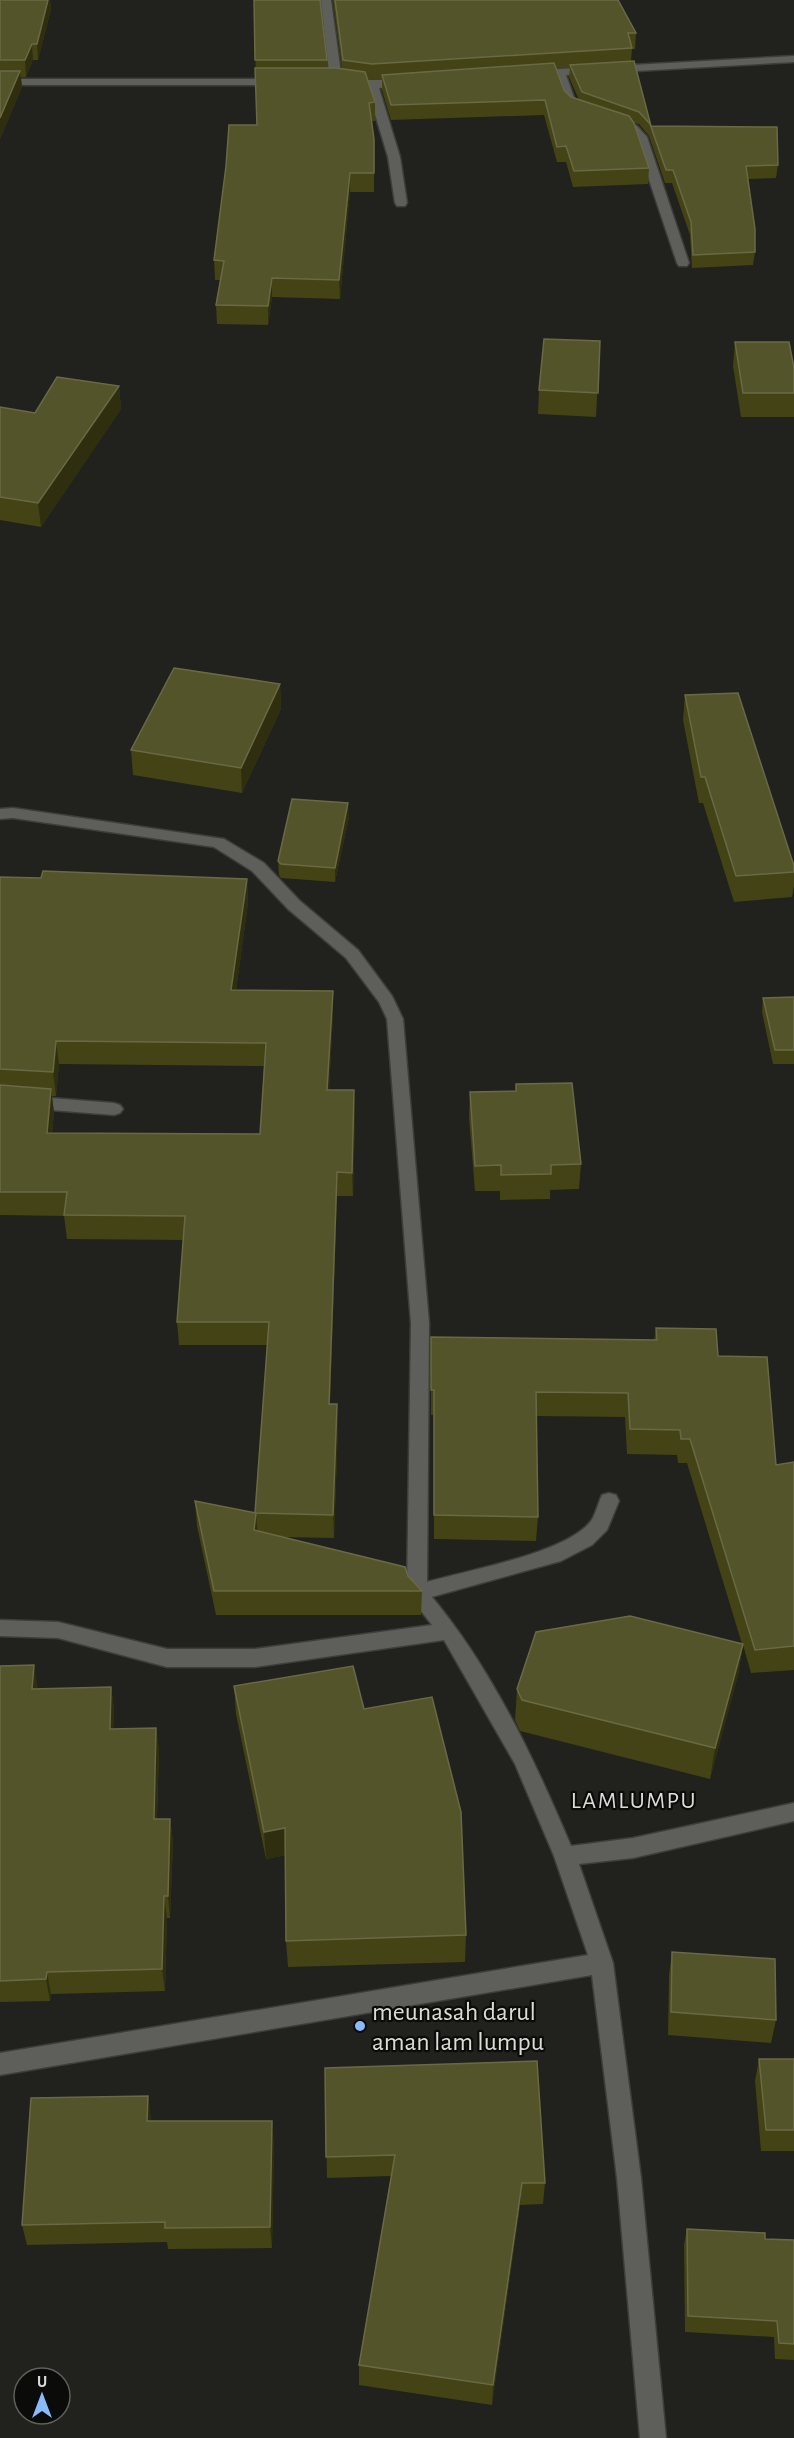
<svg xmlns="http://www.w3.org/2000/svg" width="794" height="2438" font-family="'Alegreya Sans',sans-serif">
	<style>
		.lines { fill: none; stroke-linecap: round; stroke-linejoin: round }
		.service-casing { stroke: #3d3d3a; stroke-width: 3 }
		.minor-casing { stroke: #3d3d3a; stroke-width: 3 }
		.service { fill: #5e5e5a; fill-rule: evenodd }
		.minor { fill: #5e5e5a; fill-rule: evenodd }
		.wall { fill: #434316; fill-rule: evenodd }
		.shaded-wall { fill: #2f2f10 }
		.building { fill: #54542a; stroke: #696945; stroke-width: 1.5 }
		.poi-dot { fill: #88bafc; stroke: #0b0b09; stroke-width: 2 }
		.labels { text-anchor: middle; stroke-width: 4.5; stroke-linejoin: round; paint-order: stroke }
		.quarter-label { font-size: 24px; letter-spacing: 1.5px; fill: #dadad7; stroke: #0b0b09 }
		.near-poi-label { font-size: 26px; fill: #dadad7; stroke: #0b0b09; text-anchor: start }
	</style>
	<rect width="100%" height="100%" fill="#21211d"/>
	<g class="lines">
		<g class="service-casing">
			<path id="service" d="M 609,1493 L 616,1495 L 619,1501 L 607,1530 L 592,1545 L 561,1561 L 417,1601 L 410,1599 L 407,1593 L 410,1587 C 454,1572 564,1556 591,1521 C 596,1514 598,1503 602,1495 Z"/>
		</g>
		<g class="minor-casing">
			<path id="minor" d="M 321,0 L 331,0 L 342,81 L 336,84 L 330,81 Z
				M 794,56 L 794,62 L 566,75 L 576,103 L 586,111 L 580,114 L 565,105 L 555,76 L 532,77 L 526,74 L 532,71 L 559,69 Z
				M 0,79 L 280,79 L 286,82 L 280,85 L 0,85 Z
				M 347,80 C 359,81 406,78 412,83 L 406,86 L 379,88 L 400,157 L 407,203 L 405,206 L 397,206 L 395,203 L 388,157 L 367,88 L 343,85 L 343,81 Z
				M 615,118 L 637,126 L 647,137 L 689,263 L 687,266 L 679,266 L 677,263 L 635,138 L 629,130 L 611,123 L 611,119 Z
				M 13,808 L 224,839 L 264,863 L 300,901 L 358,950 L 392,996 L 403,1019 L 429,1323 L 427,1591 C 490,1665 533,1756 571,1846 L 633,1838 L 794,1803 L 794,1821 L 633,1858 L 579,1864 L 613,1963 L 641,2178 L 666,2438 L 640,2438 L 617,2178 L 592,1975 L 0,2075 L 0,2053 L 588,1955 L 554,1856 L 515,1764 L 444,1640 L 255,1667 L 167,1667 L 58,1638 L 0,1636 L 0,1620 L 58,1622 L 167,1649 L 255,1649 L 432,1625 L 407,1593 L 411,1323 L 387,1019 L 379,1002 L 346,958 L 288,909 L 252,871 L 214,847 L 13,818 L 0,819 L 0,809 Z
				M 0,1094 L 114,1103 L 120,1105 L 123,1109 L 120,1113 L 114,1115 L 0,1106 Z"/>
		</g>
		<use href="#service" class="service"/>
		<use href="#minor" class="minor"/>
	</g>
	<path class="wall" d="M 0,0 L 50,0 L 51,9 L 38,60 L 33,60 L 26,77 L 21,77 L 22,87 L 0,139 Z
		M 254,0 L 327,60 L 327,68 L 342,69 L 333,0 L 618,0 L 636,33 L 635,49 L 632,49 L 631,61 L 651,126 L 778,165 L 776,178 L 748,179 L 755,252 L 753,265 L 692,268 L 690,235 L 672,183 L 665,183 L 649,136 L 639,124 L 633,123 L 649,168 L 648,184 L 573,187 L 566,162 L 557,162 L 544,115 L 391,120 L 382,90 L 382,79 L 367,79 L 375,102 L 375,121 L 371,121 L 374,139 L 374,192 L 350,192 L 340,299 L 272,297 L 268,325 L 217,324 L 216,305 L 220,280 L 215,280 L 214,260 L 257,125 ZM 556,68 L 570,68 L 569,77 L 579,100 L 571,97 L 564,90 Z
		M 600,341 L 596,417 L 538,414 L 539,390 Z
		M 735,342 L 794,368 L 794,417 L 741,417 L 733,366 Z
		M 119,386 L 121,409 L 41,527 L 0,520 L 0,407 L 35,413 Z
		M 280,684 L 281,709 L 242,793 L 133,775 L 131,750 Z
		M 685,695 L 794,866 L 794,886 L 792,897 L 734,902 L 703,803 L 699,803 L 683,720 Z
		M 349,817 L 335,882 L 281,878 L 279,875 L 278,861 Z
		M 0,877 L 41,878 L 247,879 L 248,903 L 236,990 L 333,991 L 333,1014 L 329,1090 L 355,1113 L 353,1196 L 337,1196 L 330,1404 L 338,1427 L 334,1538 L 282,1537 L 408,1576 L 422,1591 L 421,1615 L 216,1615 L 197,1526 L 195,1501 L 255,1513 L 267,1345 L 179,1345 L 177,1322 L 183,1240 L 67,1239 L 64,1216 L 0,1215 ZM 59,1064 L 264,1066 L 260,1134 L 52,1133 L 54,1113 L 52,1096 L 56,1096 Z
		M 794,997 L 794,1064 L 773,1064 L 762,1012 L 763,998 Z
		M 516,1084 L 581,1164 L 579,1189 L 550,1190 L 550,1199 L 500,1200 L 500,1191 L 475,1191 L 469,1118 L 470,1092 L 516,1091 Z
		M 656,1328 L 718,1356 L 776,1465 L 794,1462 L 794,1670 L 751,1673 L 743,1645 L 738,1675 L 710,1779 L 520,1731 L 515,1720 L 517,1689 L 742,1644 L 687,1463 L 678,1463 L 677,1455 L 627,1454 L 625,1417 L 536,1416 L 538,1517 L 536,1541 L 434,1539 L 434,1415 L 431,1415 L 431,1337 L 654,1340 Z
		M 0,1666 L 38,1689 L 111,1687 L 114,1710 L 113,1729 L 156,1728 L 159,1751 L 157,1819 L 170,1819 L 173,1841 L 170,1918 L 167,1918 L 165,1991 L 51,1994 L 50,2001 L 0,2002 Z
		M 234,1686 L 364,1709 L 466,1935 L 465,1962 L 288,1967 L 286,1941 L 286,1855 L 266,1859 L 236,1714 Z
		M 672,1952 L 776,2020 L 771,2043 L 668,2035 L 669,1975 Z
		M 759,2059 L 794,2059 L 794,2151 L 761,2151 L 755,2081 Z
		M 325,2068 L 545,2183 L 543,2204 L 520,2205 L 492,2405 L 359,2385 L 359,2365 L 391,2176 L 327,2178 Z
		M 148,2096 L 151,2121 L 274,2143 L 272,2248 L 168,2249 L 167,2242 L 27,2245 L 22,2225 Z
		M 687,2229 L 765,2239 L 794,2240 L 794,2360 L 775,2359 L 774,2337 L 685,2332 L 684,2245 Z"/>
	<path class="shaded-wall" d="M 48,0 L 50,0 L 51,9 L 38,60 L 37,44 Z
		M 32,44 L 33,60 L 26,77 L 25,60 Z
		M 20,71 L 22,87 L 0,139 L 0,118 Z
		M 350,173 L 350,192 L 340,299 L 339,280 Z
		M 272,278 L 272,297 L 268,325 L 268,306 Z
		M 119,386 L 121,409 L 41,527 L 38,503 Z
		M 280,684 L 281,709 L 242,793 L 241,768 Z
		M 348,803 L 349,817 L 335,882 L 335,868 Z
		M 247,879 L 248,903 L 233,1013 L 231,990 Z
		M 333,991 L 333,1014 L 328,1113 L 327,1090 Z
		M 56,1041 L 59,1064 L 56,1096 L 53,1072 Z
		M 51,1089 L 54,1113 L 50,1156 L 47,1133 Z
		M 354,1090 L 355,1113 L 353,1196 L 352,1173 Z
		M 337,1172 L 337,1196 L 329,1427 L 329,1404 Z
		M 337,1404 L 338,1427 L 334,1538 L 333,1515 Z
		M 256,1513 L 258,1538 L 254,1530 Z
		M 743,1644 L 738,1675 L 710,1779 L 715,1748 Z
		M 34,1665 L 38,1688 L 36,1712 L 32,1689 Z
		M 111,1687 L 114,1710 L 113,1752 L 110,1729 Z
		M 156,1728 L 159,1751 L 156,1842 L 154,1819 Z
		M 170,1819 L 173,1841 L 170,1918 L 168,1896 Z
		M 285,1828 L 287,1855 L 266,1859 L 264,1832 Z
		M 164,1896 L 167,1918 L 165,1991 L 162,1969 Z
		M 47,1972 L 51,1994 L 50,2001 L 46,1979 Z
		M 148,2096 L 151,2118 L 150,2143 L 147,2121 Z
		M 272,2121 L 274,2143 L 272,2248 L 270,2227 Z
		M 522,2183 L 520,2205 L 492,2405 L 493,2385 Z"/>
	<path class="building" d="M 0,0 L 48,0 L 37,44 L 32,44 L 25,60 L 0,60 Z
		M 254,0 L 320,0 L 327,60 L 255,60 Z
		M 335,0 L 618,0 L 636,33 L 628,33 L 632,48 L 372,64 L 343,60 Z
		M 634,61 L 651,126 L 777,127 L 778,165 L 746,166 L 755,229 L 755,252 L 693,255 L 691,222 L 673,170 L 666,170 L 650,124 L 639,112 L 582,92 L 570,65 Z
		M 554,63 L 564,90 L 571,97 L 629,116 L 634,123 L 649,168 L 574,171 L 566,146 L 557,147 L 545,100 L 391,105 L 382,75 Z
		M 255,68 L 336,68 L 365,72 L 375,102 L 369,103 L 374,139 L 374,173 L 350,173 L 339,280 L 272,278 L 268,306 L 216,305 L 224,261 L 214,260 L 226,166 L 229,125 L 257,125 Z
		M 0,71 L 20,71 L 0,118 Z
		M 544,339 L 600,341 L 598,393 L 539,390 Z
		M 735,342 L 789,342 L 794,368 L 794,393 L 743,393 Z
		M 57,377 L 119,386 L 38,503 L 0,497 L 0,407 L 35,413 Z
		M 174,668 L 280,684 L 241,768 L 131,750 Z
		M 738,693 L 794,866 L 794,872 L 736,876 L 705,777 L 701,777 L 685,695 Z
		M 292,799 L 348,803 L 335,868 L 281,864 L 278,861 Z
		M 43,871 L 247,879 L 231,990 L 333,991 L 327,1090 L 354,1090 L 352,1173 L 337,1172 L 329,1404 L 337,1404 L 333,1515 L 255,1513 L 269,1322 L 177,1322 L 185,1216 L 64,1215 L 67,1192 L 0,1192 L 0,1085 L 51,1089 L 47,1133 L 260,1134 L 266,1043 L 56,1041 L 53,1072 L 0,1069 L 0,877 L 41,878 Z
		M 794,997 L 794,1050 L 775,1050 L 763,998 Z
		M 572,1083 L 581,1164 L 551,1165 L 551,1174 L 501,1175 L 501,1165 L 475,1166 L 470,1092 L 516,1091 L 516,1084 Z
		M 656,1328 L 716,1329 L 718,1356 L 767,1357 L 776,1465 L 794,1462 L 794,1646 L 755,1650 L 690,1439 L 681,1439 L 680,1430 L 630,1429 L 628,1393 L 536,1392 L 538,1517 L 434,1515 L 434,1390 L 431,1390 L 431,1337 L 657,1340 Z
		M 195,1501 L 256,1513 L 254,1530 L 405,1567 L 408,1576 L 422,1591 L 214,1591 Z
		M 630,1616 L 743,1644 L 715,1748 L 522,1700 L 517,1689 L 536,1632 Z
		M 34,1665 L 32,1689 L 111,1687 L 110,1729 L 156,1728 L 154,1819 L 170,1819 L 168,1896 L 164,1896 L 162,1969 L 47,1972 L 46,1979 L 0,1981 L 0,1666 Z
		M 353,1666 L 364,1709 L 432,1697 L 461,1812 L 466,1935 L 286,1941 L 285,1828 L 264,1832 L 234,1686 Z
		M 672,1952 L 775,1959 L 776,2020 L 671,2012 Z
		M 759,2059 L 794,2059 L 794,2130 L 766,2130 Z
		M 537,2061 L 545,2183 L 522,2183 L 493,2385 L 359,2365 L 395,2155 L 326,2157 L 325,2068 Z
		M 148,2096 L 147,2121 L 272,2121 L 270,2227 L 165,2228 L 165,2222 L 22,2225 L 31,2098 Z
		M 687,2229 L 765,2233 L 765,2239 L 794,2240 L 794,2344 L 779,2343 L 777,2321 L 688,2316 Z"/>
	<circle class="poi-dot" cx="360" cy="2026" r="6"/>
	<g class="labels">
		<g class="quarter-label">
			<text x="634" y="1808">LAMLUMPU</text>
		</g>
		<g class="near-poi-label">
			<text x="372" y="2020">meunasah darul<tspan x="372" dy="30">aman lam lumpu</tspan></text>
		</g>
	</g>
	<g transform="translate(42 2396)"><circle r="28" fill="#0b0b09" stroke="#5e5e5b" stroke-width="1.5"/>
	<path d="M0-4.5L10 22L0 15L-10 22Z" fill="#88bafc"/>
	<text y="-9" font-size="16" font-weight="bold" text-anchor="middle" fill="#dadad7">U</text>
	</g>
</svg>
